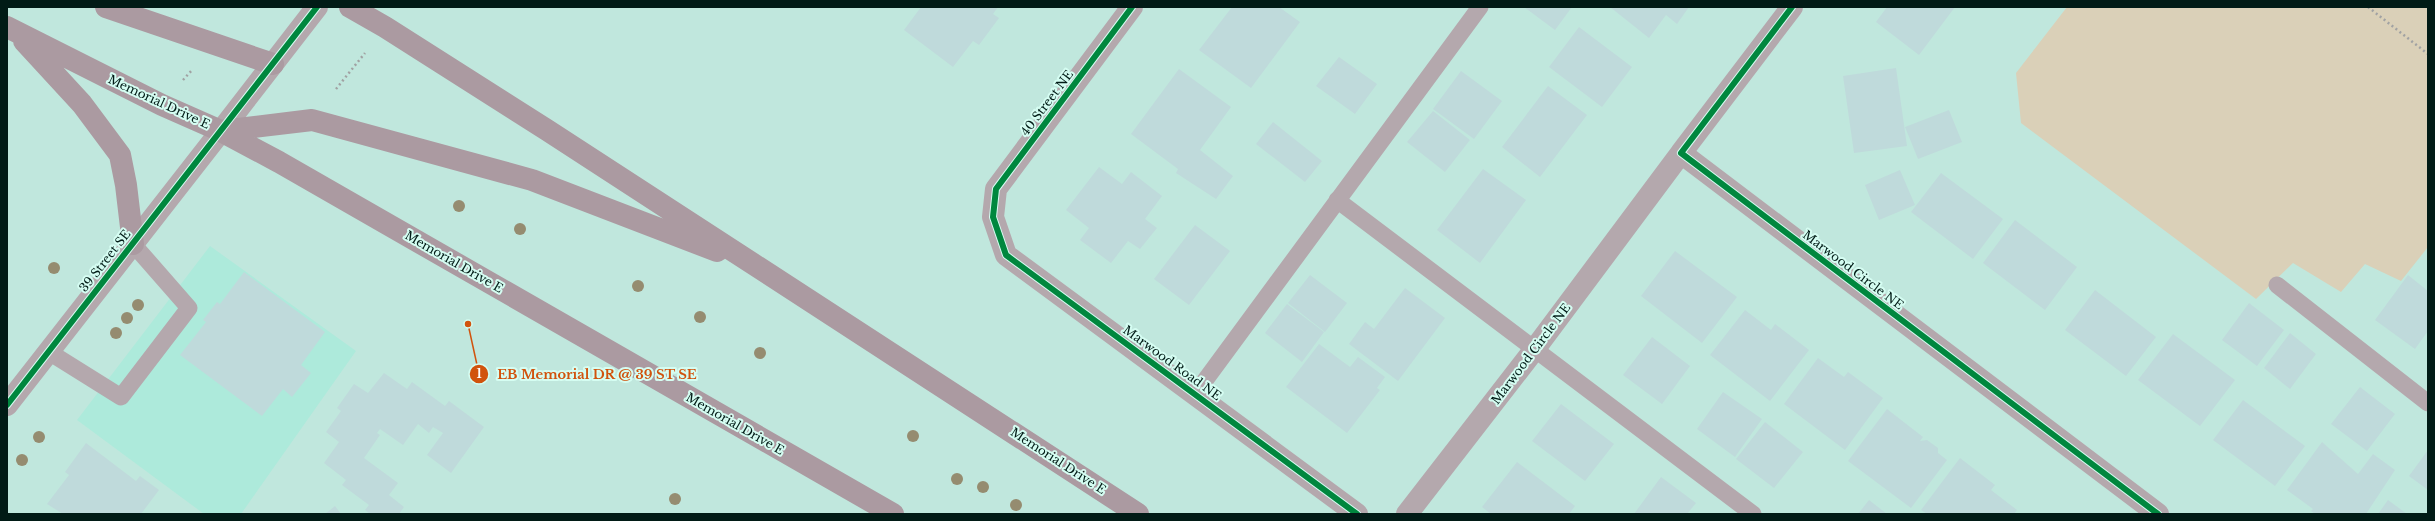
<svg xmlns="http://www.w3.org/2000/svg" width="2435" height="521" font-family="'Libre Baskerville',serif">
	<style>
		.built { fill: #adeadb }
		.green { fill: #dad0b8 }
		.building { fill: #bfdadb }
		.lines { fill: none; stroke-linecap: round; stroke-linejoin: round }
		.path { stroke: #a1a2a3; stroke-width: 2.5; stroke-dasharray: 2 3; stroke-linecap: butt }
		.service { stroke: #b4a8ad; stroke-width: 17 }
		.minor { stroke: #b4a8ad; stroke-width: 22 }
		.tertiary { stroke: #b4a8ad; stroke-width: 22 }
		.secondary { stroke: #ab9aa1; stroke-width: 22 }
		.cycleway-casing { stroke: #d5fdf2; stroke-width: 8 }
		.cycleway { stroke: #00873e; stroke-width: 6 }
		.tree { fill: #958c70 }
		.labels { text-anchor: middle; stroke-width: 4; stroke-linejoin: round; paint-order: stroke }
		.street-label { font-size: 12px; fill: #011b16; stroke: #d5fdf2 }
		.leader { fill: none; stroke: #d1530d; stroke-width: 1.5 }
		.callout-dot { fill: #d1530d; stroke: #d5fdf2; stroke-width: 1.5 }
		.mark-label { font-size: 12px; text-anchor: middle; font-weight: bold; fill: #fff }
		.callout-label { font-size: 13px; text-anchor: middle; font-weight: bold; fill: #d1530d; stroke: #d5fdf2; stroke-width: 4; stroke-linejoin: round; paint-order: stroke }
	</style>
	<rect width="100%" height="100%" fill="#c0e7dd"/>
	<path class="built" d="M 210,246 L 356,351 L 241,514 L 204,514 L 77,420 Z"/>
	<path class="green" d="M 2067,7 L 2428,7 L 2428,247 L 2401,281 L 2365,264 L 2341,292 L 2293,263 L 2256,299 L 2021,123 L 2016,73 Z"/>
	<path class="building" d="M 921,7 L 998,7 L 993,14 L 999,18 L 979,45 L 973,41 L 953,67 L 904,30 Z
		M 1232,7 L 1279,7 L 1300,22 L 1251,88 L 1199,50 Z
		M 1524,7 L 1572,7 L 1555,30 Z
		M 1610,7 L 1689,7 L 1677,24 L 1666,15 L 1649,38 Z
		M 1887,7 L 1955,7 L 1919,55 L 1876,22 Z
		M 1579,27 L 1632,67 L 1602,107 L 1549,67 Z
		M 1339,57 L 1377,84 L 1355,114 L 1316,86 Z
		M 1896,68 L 1907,146 L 1854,153 L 1843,76 Z
		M 1179,69 L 1231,107 L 1200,150 L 1233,176 L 1216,199 L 1176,173 L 1178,169 L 1131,134 Z
		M 1461,71 L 1502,101 L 1474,139 L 1433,109 Z
		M 1548,86 L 1587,115 L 1540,177 L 1502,147 Z
		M 1949,110 L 1962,142 L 1918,159 L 1905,127 Z
		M 1433,111 L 1470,140 L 1445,172 L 1407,142 Z
		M 1273,122 L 1322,161 L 1305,182 L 1256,144 Z
		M 1099,167 L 1122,184 L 1131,172 L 1162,196 L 1145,219 L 1157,228 L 1140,249 L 1128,241 L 1111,263 L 1080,240 L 1089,228 L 1066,210 Z
		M 1483,169 L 1526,200 L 1480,263 L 1437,230 Z
		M 1900,170 L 1915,205 L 1879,220 L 1865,185 Z
		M 1941,173 L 2003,219 L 1973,259 L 1911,212 Z
		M 2015,220 L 2077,267 L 2045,310 L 1983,263 Z
		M 1195,225 L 1230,251 L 1189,305 L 1154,279 Z
		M 1675,251 L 1737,297 L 1702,343 L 1641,296 Z
		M 244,272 L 325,332 L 301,365 L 311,373 L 292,397 L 283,389 L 262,416 L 180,355 L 206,322 L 203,320 L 217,302 L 220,304 Z
		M 1310,275 L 1347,303 L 1325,332 L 1288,303 Z
		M 2408,275 L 2428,291 L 2428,331 L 2415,349 L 2375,320 Z
		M 1405,288 L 1445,318 L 1398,381 L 1349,344 L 1365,322 L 1374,329 Z
		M 2095,290 L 2156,337 L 2126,376 L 2065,330 Z
		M 2249,303 L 2284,330 L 2257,366 L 2222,340 Z
		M 1287,304 L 1324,332 L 1302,362 L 1265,333 Z
		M 1745,310 L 1771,330 L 1775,324 L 1809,350 L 1770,401 L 1710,355 Z
		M 2290,333 L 2316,354 L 2290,389 L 2264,368 Z
		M 2173,334 L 2235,380 L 2200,426 L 2138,380 Z
		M 1652,337 L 1690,366 L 1662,404 L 1623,375 Z
		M 1319,344 L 1350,367 L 1358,357 L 1385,377 L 1377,388 L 1380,390 L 1347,433 L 1286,387 Z
		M 1818,358 L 1844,377 L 1848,372 L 1883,398 L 1845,450 L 1784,404 Z
		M 384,373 L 407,389 L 412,382 L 445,406 L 449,401 L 484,427 L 451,473 L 427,455 L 443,433 L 433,427 L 429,433 L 418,424 L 403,445 L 380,429 L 377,433 L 380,435 L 364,458 L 398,483 L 389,495 L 404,507 L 399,514 L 370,514 L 365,510 L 369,505 L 342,485 L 346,480 L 324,463 L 339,442 L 326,432 L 341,411 L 337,408 L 354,384 L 368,393 Z
		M 2360,387 L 2395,414 L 2367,451 L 2331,424 Z
		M 1723,392 L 1762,419 L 1735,457 L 1697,429 Z
		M 2243,400 L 2305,446 L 2275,486 L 2213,440 Z
		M 1561,404 L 1614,444 L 1585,481 L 1532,441 Z
		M 1887,409 L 1923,437 L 1920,441 L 1927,440 L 1938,448 L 1938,453 L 1947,460 L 1911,508 L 1848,461 Z
		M 1765,422 L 1803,452 L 1774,488 L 1736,459 Z
		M 2322,442 L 2358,474 L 2373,454 L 2395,470 L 2366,514 L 2315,514 L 2311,511 L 2313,509 L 2287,490 Z
		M 86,443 L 136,481 L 140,476 L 159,490 L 141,514 L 63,514 L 47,504 L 69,475 L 65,472 Z
		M 2428,450 L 2428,490 L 2409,476 Z
		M 1960,458 L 1995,485 L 1991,490 L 2017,510 L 2014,514 L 1927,514 L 1921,510 Z
		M 1517,462 L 1575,506 L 1569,514 L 1491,514 L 1482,507 Z
		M 1661,477 L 1696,503 L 1687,514 L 1634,514 Z
		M 1869,500 L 1887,514 L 1858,514 Z
		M 2388,500 L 2407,514 L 2378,514 Z
		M 335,506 L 341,514 L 325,514 Z"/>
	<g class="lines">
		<path class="path" d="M 2368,7 L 2428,54
			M 183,80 L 192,70
			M 336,89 L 365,53"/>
		<path class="service" d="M 1337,200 L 1753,514
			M 2277,285 L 2428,403
			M 49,352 L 121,397 L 189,308 L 133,244
			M 1195,394 L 1480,7"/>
		<path class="minor" d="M 1132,7 L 996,189 L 993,217 L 1006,255 L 1357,514
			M 1792,7 L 1681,153 L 2158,514
			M 7,405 L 221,131
			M 1407,514 L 1534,350 L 1681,153"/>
		<path class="tertiary" d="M 221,131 L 317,7"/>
		<path class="secondary" d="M 106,7 L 273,64
			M 350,7 L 385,27 L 547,130 L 1138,514
			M 7,27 L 162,105 L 221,131 L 279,162 L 893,514
			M 24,41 L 82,104 L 120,155 L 126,185 L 133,244
			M 221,131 L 312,120 L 532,180 L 717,251"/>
		<g class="cycleway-casing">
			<path id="cycleway" d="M 1132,7 L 996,189 L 993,217 L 1006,255 L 1357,514
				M 1792,7 L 1681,153 L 2158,514
				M 7,405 L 317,7"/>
		</g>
		<use href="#cycleway" class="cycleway"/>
	</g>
	<g class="tree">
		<circle cx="459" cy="206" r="6"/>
		<circle cx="520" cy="229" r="6"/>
		<circle cx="54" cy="268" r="6"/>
		<circle cx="638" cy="286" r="6"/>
		<circle cx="138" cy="305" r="6"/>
		<circle cx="700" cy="317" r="6"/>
		<circle cx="127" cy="318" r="6"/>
		<circle cx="116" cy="333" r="6"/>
		<circle cx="760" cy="353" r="6"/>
		<circle cx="913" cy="436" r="6"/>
		<circle cx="39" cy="437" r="6"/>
		<circle cx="22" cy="460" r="6"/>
		<circle cx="957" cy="479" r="6"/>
		<circle cx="983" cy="487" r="6"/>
		<circle cx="675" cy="499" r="6"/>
		<circle cx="1016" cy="505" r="6"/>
	</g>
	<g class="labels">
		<g class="street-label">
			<text transform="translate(159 102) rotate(25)" y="4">Memorial Drive E</text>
			<text transform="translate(1047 103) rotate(-53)" y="4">40 Street NE</text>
			<text transform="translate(105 261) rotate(-52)" y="4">39 Street SE</text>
			<text transform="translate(454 262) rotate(30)" y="4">Memorial Drive E</text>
			<text transform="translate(1853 270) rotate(37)" y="4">Marwood Circle NE</text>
			<text transform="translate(1531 354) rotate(-53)" y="4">Marwood Circle NE</text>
			<text transform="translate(1172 363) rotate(36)" y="4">Marwood Road NE</text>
			<text transform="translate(735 424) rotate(30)" y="4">Memorial Drive E</text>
			<text transform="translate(1058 461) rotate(33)" y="4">Memorial Drive E</text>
		</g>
	</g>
	<path class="leader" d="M468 324L479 374"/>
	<g class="callout-dot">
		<circle cx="468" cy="324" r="4"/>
		<circle cx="479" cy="374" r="10"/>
	</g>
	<g class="mark-label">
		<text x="479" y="378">1</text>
	</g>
	<g class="callout-label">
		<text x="597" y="379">EB Memorial DR @ 39 ST SE</text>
	</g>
	<rect width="2435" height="521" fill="none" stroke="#011b16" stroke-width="16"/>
</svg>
